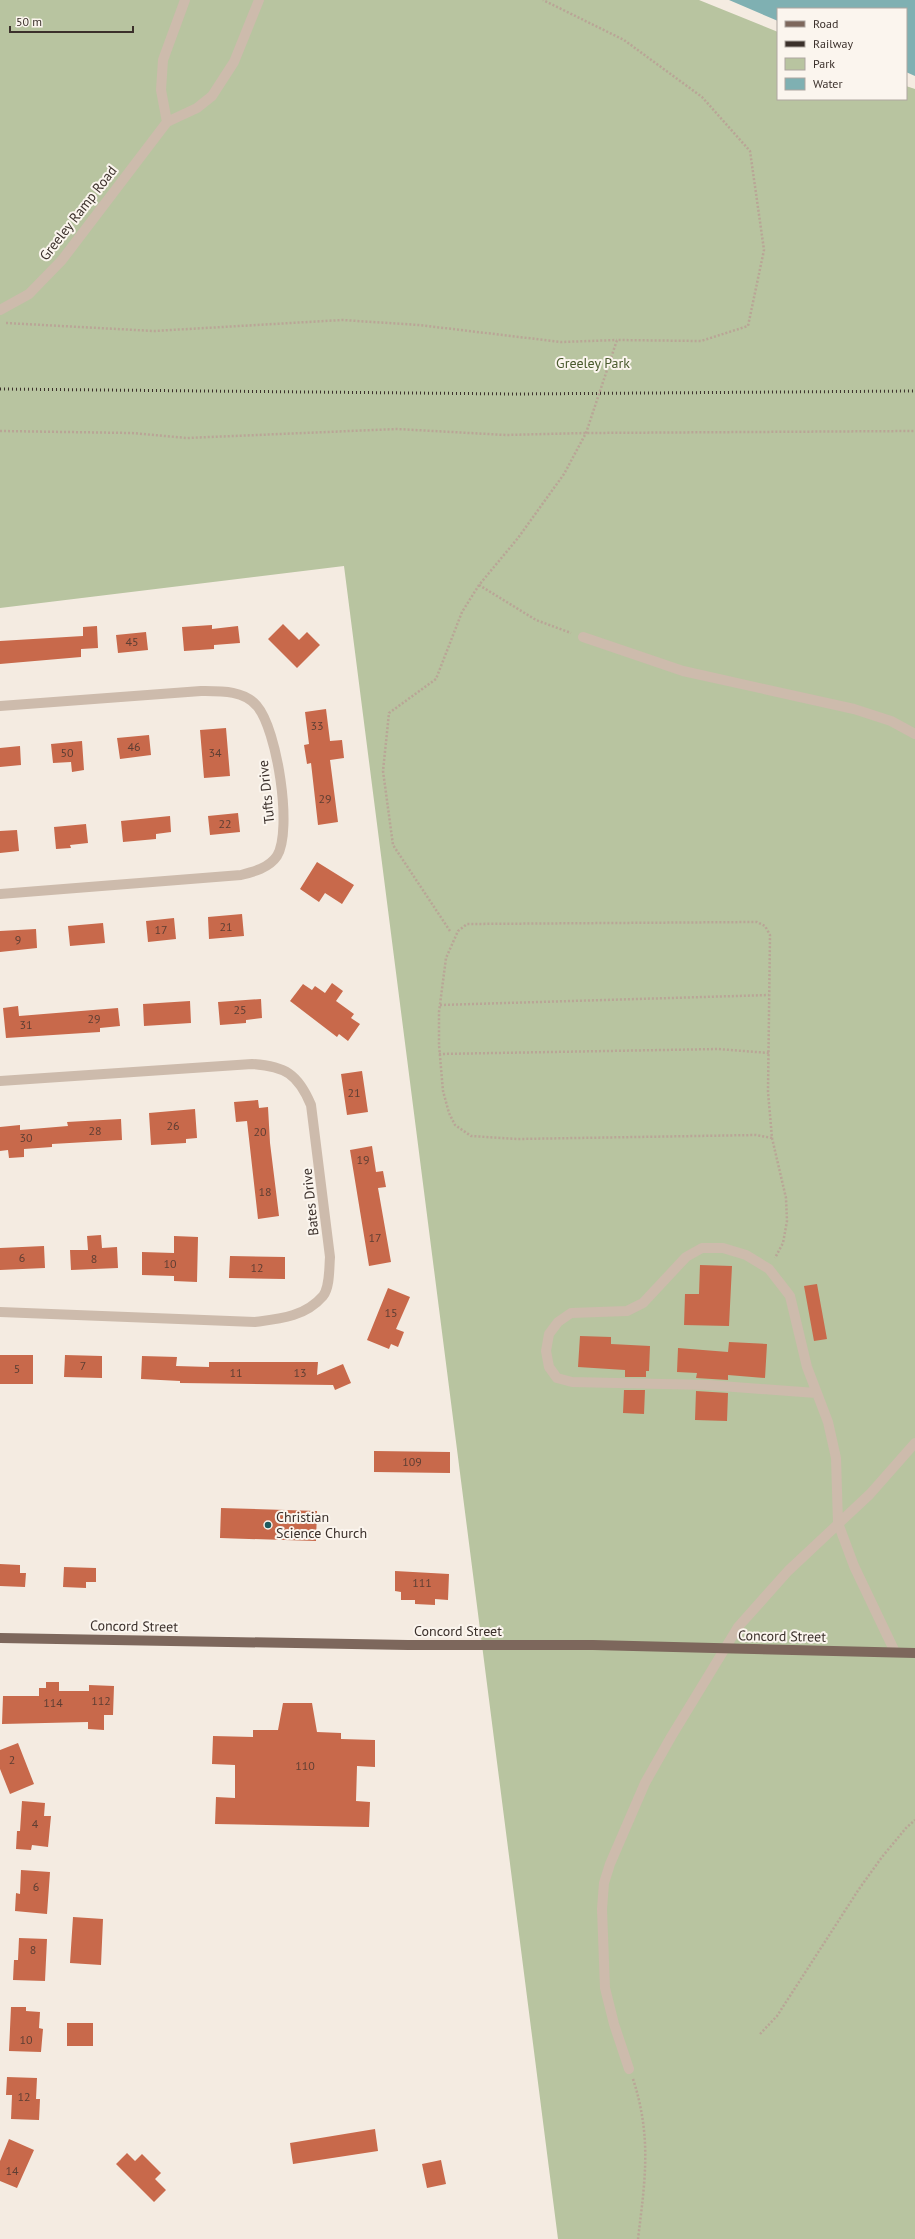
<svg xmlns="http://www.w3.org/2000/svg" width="915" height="2239" font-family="'PT Sans',sans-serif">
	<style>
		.green { fill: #b8c4a0 }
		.water { fill: #7fb0b2 }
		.building { fill: #c8694b }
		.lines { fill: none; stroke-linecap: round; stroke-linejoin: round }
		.path { stroke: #b9a596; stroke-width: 2.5; stroke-dasharray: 2 2; stroke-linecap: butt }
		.minor { stroke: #cdbbac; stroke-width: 10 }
		.major { stroke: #7d675c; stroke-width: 10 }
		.rail { stroke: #3b302b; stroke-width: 3; stroke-dasharray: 1 3; stroke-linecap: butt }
		.poi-dot { fill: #1f5a5e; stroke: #fbf5ee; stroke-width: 1.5 }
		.labels { text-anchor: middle; stroke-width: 4; stroke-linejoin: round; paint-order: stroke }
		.number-label { font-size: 12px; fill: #5e3e33 }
		.street-label { font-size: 14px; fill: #3b302b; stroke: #fbf5ee }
		.park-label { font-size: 14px; fill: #4a5a2e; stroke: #fbf5ee }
		.poi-label { font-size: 14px; fill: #3b302b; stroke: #fbf5ee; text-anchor: start }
	</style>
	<rect width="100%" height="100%" fill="#f4ebe1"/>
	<path class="green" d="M 0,0 L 699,0 L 778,32 L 778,99 L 906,99 L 906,86 L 915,89 L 915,2239 L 558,2239 L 344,566 L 0,608 Z"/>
	<path class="water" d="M 729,0 L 915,0 L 915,76 L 906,72 L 906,9 L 778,9 L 778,21 Z"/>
	<path class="building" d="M 283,624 L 299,640 L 307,632 L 320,645 L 297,668 L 268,639 Z
		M 212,625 L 212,629 L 238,626 L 240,643 L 214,645 L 214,649 L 184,651 L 182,627 Z
		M 97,626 L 98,648 L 81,649 L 81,657 L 0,664 L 0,641 L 83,636 L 83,627 Z
		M 146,632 L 148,650 L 118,653 L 116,635 Z
		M 326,709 L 330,741 L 342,740 L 344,758 L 330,760 L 338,822 L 318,825 L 311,763 L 307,764 L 304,745 L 309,744 L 305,712 Z
		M 226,728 L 230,776 L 204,778 L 200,730 Z
		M 149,735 L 151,755 L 120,759 L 117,738 Z
		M 82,741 L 84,770 L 72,772 L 71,762 L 53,763 L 51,744 Z
		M 20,746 L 21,765 L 0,767 L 0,748 Z
		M 238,813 L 240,832 L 210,835 L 208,816 Z
		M 170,816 L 171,832 L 156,834 L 156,839 L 123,842 L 121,821 Z
		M 86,824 L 88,843 L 70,845 L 71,848 L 56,849 L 54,827 Z
		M 17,830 L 19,851 L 0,853 L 0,831 Z
		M 317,862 L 354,885 L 342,904 L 325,893 L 319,902 L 300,889 Z
		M 242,914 L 244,936 L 209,939 L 208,917 Z
		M 174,918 L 176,939 L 148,942 L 146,921 Z
		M 103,923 L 105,943 L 70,946 L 68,926 Z
		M 36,929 L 37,948 L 0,952 L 0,931 Z
		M 332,983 L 343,991 L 336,1001 L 354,1014 L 351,1018 L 360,1024 L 348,1041 L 339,1034 L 337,1037 L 290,1001 L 303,984 L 312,990 L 315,986 L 325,993 Z
		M 261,999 L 262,1018 L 246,1020 L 246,1023 L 220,1025 L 218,1002 Z
		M 190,1001 L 191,1023 L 144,1026 L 143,1004 Z
		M 18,1006 L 19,1016 L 118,1008 L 120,1026 L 100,1028 L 100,1032 L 6,1038 L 3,1008 Z
		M 362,1071 L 368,1112 L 347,1115 L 341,1074 Z
		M 258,1100 L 259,1108 L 268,1107 L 270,1143 L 279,1216 L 258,1219 L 247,1121 L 236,1122 L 234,1102 Z
		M 195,1109 L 197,1138 L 186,1139 L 186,1143 L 151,1145 L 149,1113 Z
		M 121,1119 L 122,1140 L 52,1144 L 52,1147 L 24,1149 L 24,1157 L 9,1158 L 8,1150 L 0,1151 L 0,1127 L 20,1125 L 20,1130 L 68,1126 L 67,1122 Z
		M 372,1146 L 376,1172 L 383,1171 L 386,1187 L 378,1188 L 391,1262 L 369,1266 L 350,1150 Z
		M 101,1235 L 102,1248 L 117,1247 L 118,1268 L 71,1270 L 70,1250 L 88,1250 L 87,1236 Z
		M 174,1236 L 198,1237 L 197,1282 L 174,1281 L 174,1276 L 142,1275 L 142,1252 L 174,1253 Z
		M 44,1246 L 45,1268 L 0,1270 L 0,1248 Z
		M 230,1256 L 285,1257 L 285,1279 L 229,1278 Z
		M 700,1265 L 732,1266 L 729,1326 L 684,1325 L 685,1294 L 699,1294 Z
		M 817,1284 L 827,1339 L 814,1341 L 804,1286 Z
		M 388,1288 L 410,1297 L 396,1329 L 404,1332 L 398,1347 L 391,1344 L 389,1349 L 367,1340 Z
		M 580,1336 L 611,1337 L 611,1344 L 650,1346 L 649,1371 L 646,1371 L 646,1377 L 625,1377 L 625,1370 L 578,1367 Z
		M 729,1342 L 767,1344 L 765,1378 L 728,1375 L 728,1380 L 696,1378 L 697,1373 L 677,1372 L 678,1348 L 728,1352 Z
		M 0,1355 L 33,1355 L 33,1384 L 0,1384 Z
		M 65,1355 L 102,1356 L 102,1378 L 64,1377 Z
		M 142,1356 L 177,1357 L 176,1366 L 209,1367 L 209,1362 L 318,1362 L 317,1375 L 343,1364 L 351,1383 L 335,1390 L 333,1385 L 180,1383 L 180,1381 L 141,1379 Z
		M 624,1390 L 645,1390 L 644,1414 L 623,1413 Z
		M 696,1391 L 728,1393 L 727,1421 L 695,1420 Z
		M 374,1451 L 450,1452 L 450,1473 L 374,1472 Z
		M 221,1508 L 317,1511 L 316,1541 L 220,1538 Z
		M 0,1564 L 20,1565 L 20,1573 L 26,1573 L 25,1587 L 0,1586 Z
		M 64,1567 L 96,1568 L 96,1582 L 86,1582 L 86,1588 L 63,1587 Z
		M 395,1571 L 449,1574 L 448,1600 L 435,1599 L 435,1605 L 415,1604 L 415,1600 L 401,1600 L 401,1592 L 395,1591 Z
		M 46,1682 L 59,1682 L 59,1691 L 89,1691 L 89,1685 L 114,1686 L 113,1715 L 104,1715 L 104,1730 L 88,1729 L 88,1722 L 2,1724 L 3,1696 L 39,1696 L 39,1688 L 46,1688 Z
		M 283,1703 L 312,1703 L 317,1732 L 341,1733 L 341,1739 L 375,1740 L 375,1767 L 357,1766 L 356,1801 L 370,1802 L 369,1827 L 215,1824 L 216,1797 L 235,1798 L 235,1765 L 212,1764 L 213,1736 L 253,1737 L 253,1730 L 278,1730 Z
		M 18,1743 L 34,1784 L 10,1794 L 0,1769 L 0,1750 Z
		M 22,1801 L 45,1803 L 44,1816 L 51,1816 L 48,1847 L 32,1845 L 31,1850 L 16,1849 L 17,1831 L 20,1831 Z
		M 21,1870 L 50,1872 L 47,1914 L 15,1911 L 16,1893 L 20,1894 Z
		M 73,1917 L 103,1919 L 101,1965 L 70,1963 Z
		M 19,1938 L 47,1939 L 45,1981 L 13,1980 L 14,1960 L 18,1960 Z
		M 11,2007 L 26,2007 L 26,2011 L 40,2012 L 39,2028 L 43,2029 L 41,2052 L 9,2051 Z
		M 67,2023 L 93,2023 L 93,2046 L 67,2046 Z
		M 7,2077 L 37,2078 L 36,2099 L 40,2099 L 39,2120 L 11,2119 L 12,2095 L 6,2095 Z
		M 375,2129 L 378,2151 L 293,2164 L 290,2143 Z
		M 9,2139 L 34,2150 L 17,2188 L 0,2181 L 0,2161 Z
		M 127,2153 L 135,2161 L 142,2154 L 161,2173 L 155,2179 L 166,2190 L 154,2202 L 116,2164 Z
		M 441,2160 L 446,2184 L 427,2188 L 422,2164 Z"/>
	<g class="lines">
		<path class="path" d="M 6,323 L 154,331 L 342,320 L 419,325 L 561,342 L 617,340
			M 0,431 L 132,433 L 187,438 L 397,429 L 506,435 L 586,433 L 915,431
			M 479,585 L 536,620 L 571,633
			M 450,931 L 393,845 L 383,771 L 389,713 L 436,679 L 462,612 L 479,585 L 518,538 L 564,474 L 586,433 L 617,340 L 701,341 L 748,326 L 764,250 L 750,151 L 702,97 L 624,40 L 543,0
			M 440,1005 L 769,995
			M 439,1054 L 718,1049 L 769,1053
			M 772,1138 L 756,1135 L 517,1139 L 471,1136 L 455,1125 L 449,1113 L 443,1091 L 439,1045 L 439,1012 L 446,958 L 458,931 L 467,924 L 757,922 L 765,926 L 770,935 L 768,1092 L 772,1138 L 786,1198 L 787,1221 L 783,1243 L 775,1258
			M 760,2034 L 777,2016 L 859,1889 L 882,1857 L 906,1828 L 915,1820
			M 633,2079 C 652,2137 645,2181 638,2239"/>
		<path class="minor" d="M 167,122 L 161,90 L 163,60 L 185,0
			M 0,310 L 29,294 L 62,260 L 167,122 L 197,108 L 212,96 L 234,62 L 259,0
			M 583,637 L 683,671 L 854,709 L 891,721 L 915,734
			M 0,706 L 201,691 C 220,691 244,690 257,706 C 277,729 293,830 277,856 C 269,868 253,872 241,875 L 0,894
			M 0,1081 L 252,1064 C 285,1066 298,1074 311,1105 L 330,1257 C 329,1269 330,1287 323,1296 C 305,1317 279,1319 255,1322 L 0,1312
			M 816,1393 L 708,1385 L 572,1382 L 557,1378 L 549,1367 L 546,1351 L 549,1334 L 558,1322 L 571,1313 L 627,1311 L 643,1303 L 686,1257 L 702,1248 L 723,1248 L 746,1255 L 769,1269 L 790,1296 L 807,1367 L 828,1422 L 836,1458 L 838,1523 L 854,1566 L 895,1652
			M 629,2069 L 614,2024 L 605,1988 L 602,1909 L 604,1883 L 610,1864 L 645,1783 L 671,1737 L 738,1627 L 788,1571 L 870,1494 L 915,1443"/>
		<path class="major" d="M 0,1638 L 408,1645 L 593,1645 L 915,1653"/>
		<path class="rail" d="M 0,389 L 514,394 L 915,391"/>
	</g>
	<circle class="poi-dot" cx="268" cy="1525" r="4"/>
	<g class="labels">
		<g class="number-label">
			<text x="132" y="646">45</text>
			<text x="317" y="730">33</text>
			<text x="134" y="751">46</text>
			<text x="67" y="757">50</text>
			<text x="215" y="757">34</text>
			<text x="325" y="803">29</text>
			<text x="225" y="828">22</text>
			<text x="226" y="931">21</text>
			<text x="161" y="934">17</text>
			<text x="18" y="944">9</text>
			<text x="240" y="1014">25</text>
			<text x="94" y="1023">29</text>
			<text x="26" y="1029">31</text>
			<text x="354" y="1097">21</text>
			<text x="173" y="1130">26</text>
			<text x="95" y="1135">28</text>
			<text x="260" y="1136">20</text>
			<text x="26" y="1142">30</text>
			<text x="363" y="1164">19</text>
			<text x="265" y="1196">18</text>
			<text x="375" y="1242">17</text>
			<text x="22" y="1262">6</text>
			<text x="94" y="1263">8</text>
			<text x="170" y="1268">10</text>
			<text x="257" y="1272">12</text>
			<text x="391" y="1317">15</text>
			<text x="83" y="1370">7</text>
			<text x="17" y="1373">5</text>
			<text x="236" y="1377">11</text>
			<text x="300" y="1377">13</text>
			<text x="412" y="1466">109</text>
			<text x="422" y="1587">111</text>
			<text x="101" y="1705">112</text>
			<text x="53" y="1707">114</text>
			<text x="12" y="1764">2</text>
			<text x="305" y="1770">110</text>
			<text x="35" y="1828">4</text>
			<text x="36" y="1891">6</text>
			<text x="33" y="1954">8</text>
			<text x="26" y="2044">10</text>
			<text x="24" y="2101">12</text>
			<text x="12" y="2175">14</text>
		</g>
		<g class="street-label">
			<text transform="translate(78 213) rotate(-52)" y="5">Greeley Ramp Road</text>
			<text transform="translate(266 792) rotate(-96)" y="5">Tufts Drive</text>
			<text transform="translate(310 1202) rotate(-96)" y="5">Bates Drive</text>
			<text transform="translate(134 1626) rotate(1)" y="5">Concord Street</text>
			<text x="458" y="1636">Concord Street</text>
			<text transform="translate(782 1636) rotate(1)" y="5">Concord Street</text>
		</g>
		<g class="park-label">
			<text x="593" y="368">Greeley Park</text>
		</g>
		<g class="poi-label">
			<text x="276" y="1522">Christian<tspan x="276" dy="16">Science Church</tspan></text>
		</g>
	</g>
	<rect x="777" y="8" width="130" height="92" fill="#fbf5ee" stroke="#aea6a0"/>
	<rect x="785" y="21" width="20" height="6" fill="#7d675c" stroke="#aea6a0"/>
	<text x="813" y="28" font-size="12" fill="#3b302b">Road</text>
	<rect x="785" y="41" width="20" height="6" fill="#3b302b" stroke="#aea6a0"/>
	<text x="813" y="48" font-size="12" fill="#3b302b">Railway</text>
	<rect x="785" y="58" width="20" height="12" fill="#b8c4a0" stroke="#aea6a0"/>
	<text x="813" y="68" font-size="12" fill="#3b302b">Park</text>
	<rect x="785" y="78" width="20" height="12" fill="#7fb0b2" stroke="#aea6a0"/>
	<text x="813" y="88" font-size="12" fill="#3b302b">Water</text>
	<path d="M10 26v6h123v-6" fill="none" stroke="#3b302b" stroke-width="2"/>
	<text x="16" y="26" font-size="12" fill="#3b302b" stroke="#fbf5ee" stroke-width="3" paint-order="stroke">50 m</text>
</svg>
